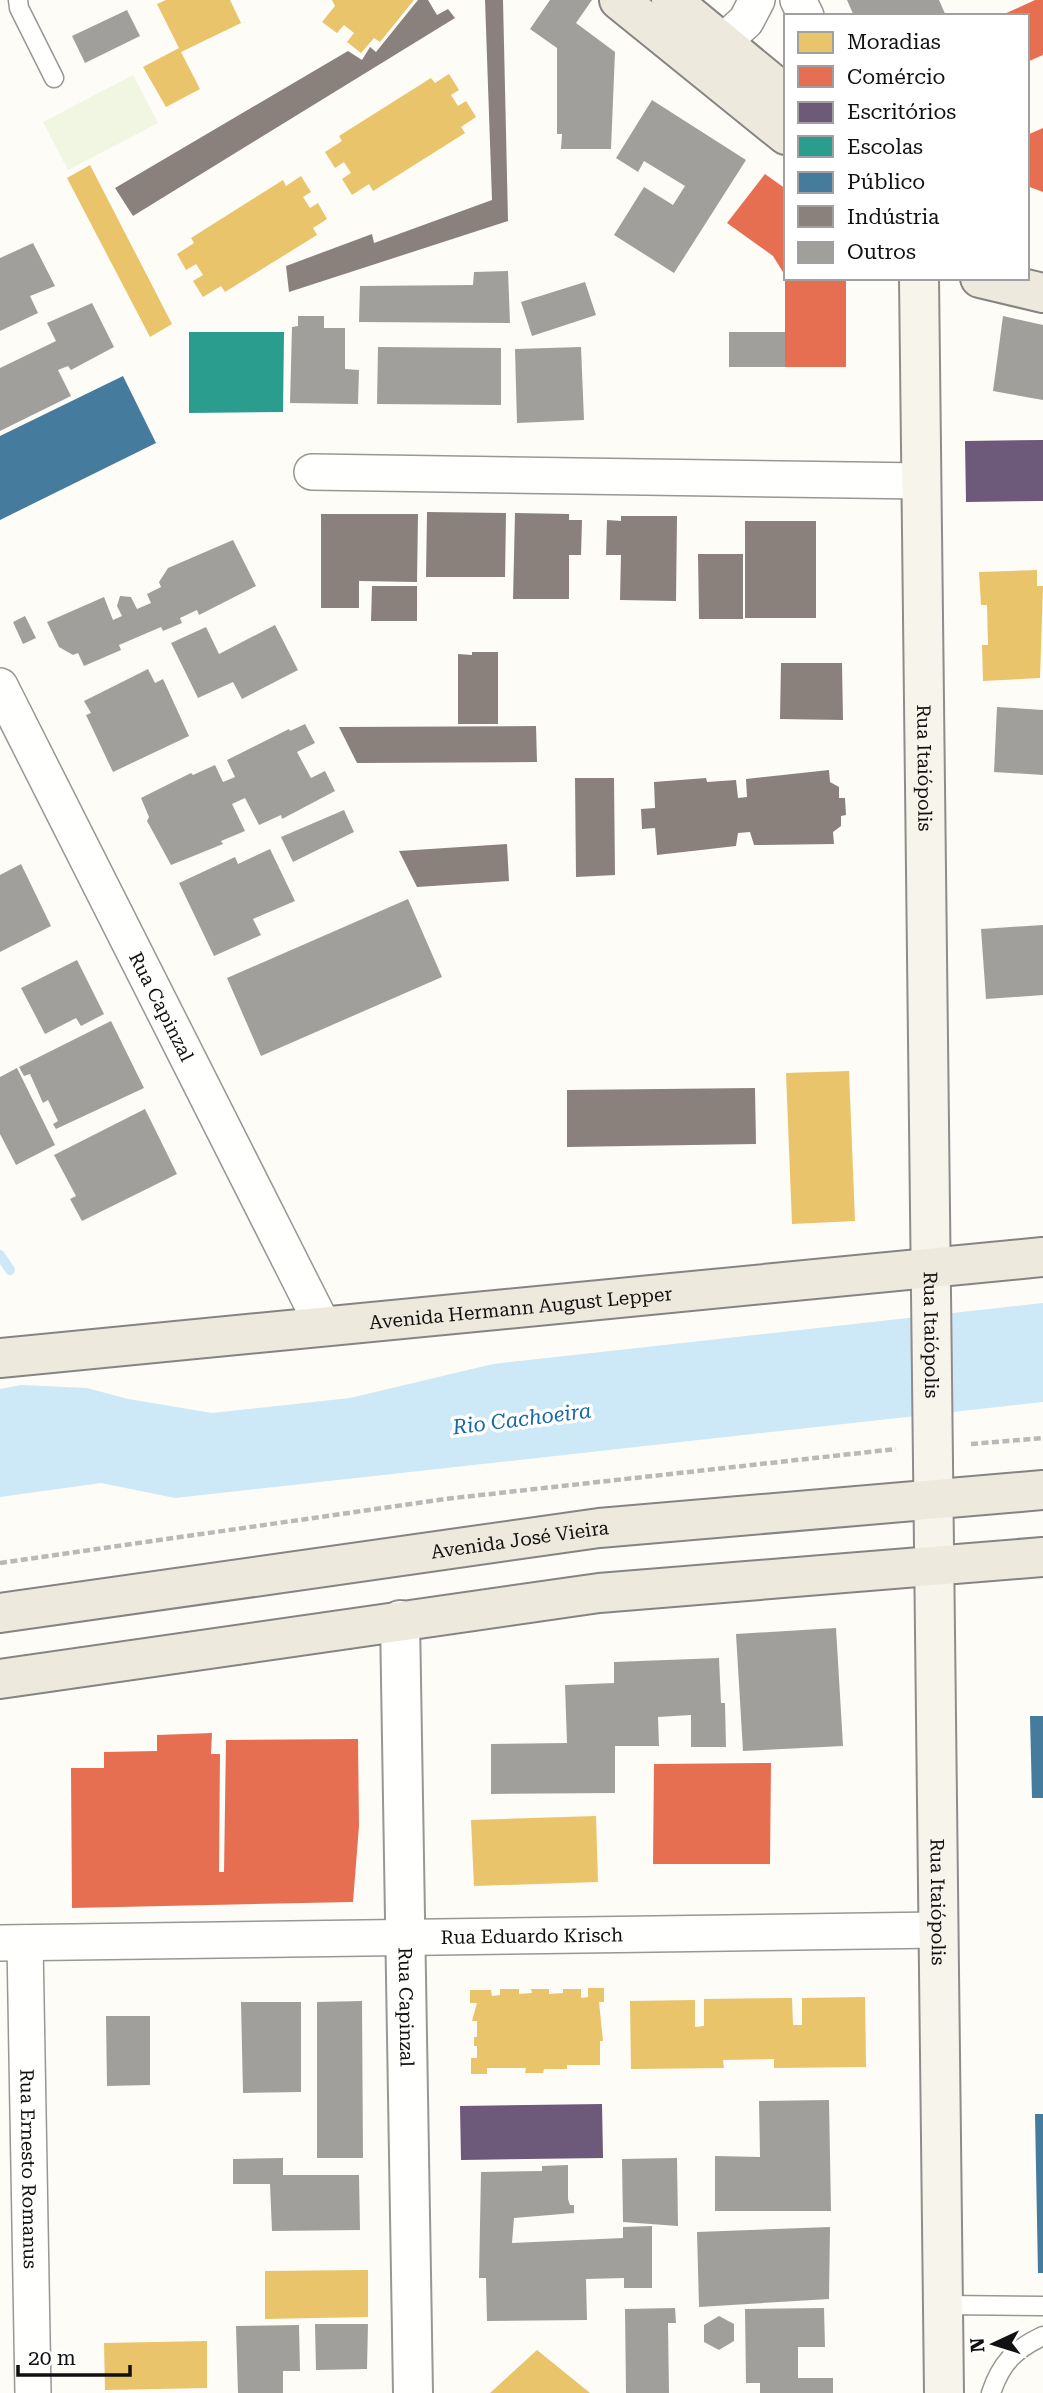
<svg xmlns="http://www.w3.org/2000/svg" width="1043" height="2393" font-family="'Roboto Serif',serif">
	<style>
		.pitch { fill: #f0f6e1 }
		.water { fill: #cde8f7 }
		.homes { fill: #e9c46a }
		.shops { fill: #e76f51 }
		.offices { fill: #6d597a }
		.schools { fill: #2a9d8f }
		.public { fill: #457b9d }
		.industry { fill: #8a817c }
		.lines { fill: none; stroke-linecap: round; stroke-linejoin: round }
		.stream { stroke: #cde8f7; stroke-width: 10 }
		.building { fill: #a19f9c }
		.service-casing { stroke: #979795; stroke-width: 21 }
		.minor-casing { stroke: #979795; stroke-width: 38 }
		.tertiary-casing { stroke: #979795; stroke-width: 42 }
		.secondary-casing { stroke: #8e8d8b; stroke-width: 42 }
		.primary-casing { stroke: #858482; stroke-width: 42 }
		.path { stroke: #b9b9b8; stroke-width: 4.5; stroke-dasharray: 7 3.5; stroke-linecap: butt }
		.service { stroke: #fffffe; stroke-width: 18 }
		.minor { stroke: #fffffe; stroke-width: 35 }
		.tertiary { stroke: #fffffe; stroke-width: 38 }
		.secondary { stroke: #f6f4eb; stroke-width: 38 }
		.primary { stroke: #ede9dc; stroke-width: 38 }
		.labels { text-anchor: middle; stroke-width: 7; stroke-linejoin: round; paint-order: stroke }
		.street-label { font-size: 19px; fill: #111; stroke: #fff }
		.water-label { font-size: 21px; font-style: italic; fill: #1768a6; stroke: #fff }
	</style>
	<rect width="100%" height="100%" fill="#fdfcf7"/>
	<path class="pitch" d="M 133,75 L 158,123 L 68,170 L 43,122 Z"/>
	<path class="water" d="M 1043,1303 L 1043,1402 L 175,1498 L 101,1483 L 0,1497 L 0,1389 L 21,1385 L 87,1388 L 128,1399 L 212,1413 L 350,1398 L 493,1364 Z"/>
	<path class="homes" d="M 166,0 L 230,0 L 241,23 L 181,52 L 200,89 L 166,107 L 143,67 L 179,48 L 157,4 Z
		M 332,0 L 414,0 L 380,42 L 374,38 L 361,53 L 347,42 L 354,33 L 344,25 L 337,33 L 322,22 L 335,6 Z
		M 449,74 L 459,90 L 451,95 L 458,106 L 466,101 L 476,117 L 461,127 L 465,133 L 373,191 L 369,184 L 352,195 L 342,179 L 351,173 L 344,162 L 335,168 L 325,152 L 342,141 L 339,136 L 431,78 L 435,83 Z
		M 90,165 L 172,324 L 150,337 L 67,178 Z
		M 301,176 L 311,192 L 303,197 L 310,208 L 318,203 L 327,219 L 313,228 L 317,235 L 225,292 L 221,286 L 203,297 L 193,281 L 203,275 L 196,264 L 186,270 L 177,254 L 194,243 L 191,238 L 283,180 L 286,186 Z
		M 1037,570 L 1037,586 L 1043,586 L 1040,678 L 983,681 L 982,645 L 988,645 L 987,605 L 981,605 L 979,572 Z
		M 849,1071 L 855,1221 L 792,1224 L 786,1073 Z
		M 596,1816 L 598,1882 L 474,1886 L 471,1820 Z
		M 588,1988 L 604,1988 L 604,2002 L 599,2002 L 603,2041 L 600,2041 L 600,2065 L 567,2065 L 567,2069 L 544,2069 L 543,2073 L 525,2073 L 526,2068 L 487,2068 L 487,2074 L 471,2074 L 471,2058 L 477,2058 L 477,2046 L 474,2046 L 474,2037 L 477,2037 L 477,2021 L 472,2021 L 477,2003 L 470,2003 L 470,1990 L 491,1990 L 492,1996 L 500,1995 L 500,1989 L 519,1989 L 519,1994 L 532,1993 L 531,1989 L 549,1989 L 549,1994 L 563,1993 L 563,1989 L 581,1989 L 581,1998 L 588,1997 Z
		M 865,1997 L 866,2067 L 774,2068 L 774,2059 L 723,2060 L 724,2068 L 631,2069 L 630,2001 L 695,2000 L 695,2027 L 704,2026 L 704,1999 L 792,1998 L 793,2025 L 802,2025 L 802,1998 Z
		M 368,2270 L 368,2317 L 265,2319 L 265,2271 Z
		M 207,2341 L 207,2388 L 105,2390 L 104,2343 Z
		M 537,2350 L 590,2393 L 490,2393 Z"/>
	<path class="shops" d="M 1035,0 L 1043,0 L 1043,55 L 1027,62 L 1027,16 L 1000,16 Z
		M 1043,128 L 1043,192 L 1027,186 L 1027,135 Z
		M 765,174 L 786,189 L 786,277 L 773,256 L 727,223 Z
		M 785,278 L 846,278 L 846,367 L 785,367 Z
		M 212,1733 L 211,1754 L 220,1754 L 219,1872 L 224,1872 L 226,1740 L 358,1739 L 359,1826 L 353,1902 L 72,1908 L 71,1768 L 104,1768 L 104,1752 L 157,1751 L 157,1735 Z
		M 771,1763 L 770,1864 L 653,1864 L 654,1764 Z"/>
	<path class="offices" d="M 1043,440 L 1043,501 L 966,502 L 965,441 Z
		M 602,2104 L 603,2158 L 461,2160 L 460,2106 Z"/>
	<path class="schools" d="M 189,332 L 284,332 L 283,412 L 189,413 Z"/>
	<path class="public" d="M 123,376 L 156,443 L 0,520 L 0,436 Z
		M 1030,1716 L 1043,1716 L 1043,1798 L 1032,1798 Z
		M 1035,2114 L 1043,2114 L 1043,2273 L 1038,2273 Z"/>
	<path class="industry" d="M 418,0 L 428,0 L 437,15 L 448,9 L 455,18 L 133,216 L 115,188 L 348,51 L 362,60 L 370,47 L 376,52 Z
		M 485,0 L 503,0 L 508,221 L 289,292 L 286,266 L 372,234 L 374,243 L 492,200 Z
		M 427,512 L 506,513 L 505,577 L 426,577 Z
		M 515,513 L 569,514 L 569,520 L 582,520 L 581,555 L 569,555 L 569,599 L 513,599 Z
		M 321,514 L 418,514 L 417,582 L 359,581 L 359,608 L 321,608 Z
		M 621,516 L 677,516 L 676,601 L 620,600 L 621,555 L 606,555 L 607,520 L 621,521 Z
		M 745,521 L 816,521 L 816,618 L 745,618 Z
		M 698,554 L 743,554 L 743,619 L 699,619 Z
		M 372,586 L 417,586 L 417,621 L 371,621 Z
		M 472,652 L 498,652 L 498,724 L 458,724 L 458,654 L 472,655 Z
		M 781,663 L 842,663 L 843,720 L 780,719 Z
		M 536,726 L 537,762 L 357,763 L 339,727 Z
		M 829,770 L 830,782 L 839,787 L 839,798 L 845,798 L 846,815 L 841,816 L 841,826 L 833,832 L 834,844 L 754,845 L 750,832 L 738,833 L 736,846 L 657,855 L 655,828 L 642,829 L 641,809 L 655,808 L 654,782 L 706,778 L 707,782 L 736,780 L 738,798 L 747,797 L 746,779 Z
		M 575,778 L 614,778 L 615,875 L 576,877 Z
		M 507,844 L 509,881 L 417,887 L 399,851 Z
		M 755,1088 L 756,1144 L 567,1147 L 567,1090 Z"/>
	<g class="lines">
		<path class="stream" d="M 0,1255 L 10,1270"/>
	</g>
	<path class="building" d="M 550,0 L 592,0 L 576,23 L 615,52 L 611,149 L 561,149 L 562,134 L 557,134 L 557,48 L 530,29 Z
		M 847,0 L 939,0 L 946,16 L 854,16 Z
		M 127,10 L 140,36 L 85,63 L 72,36 Z
		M 652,100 L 746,160 L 674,273 L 614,235 L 644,187 L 673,205 L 685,186 L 644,161 L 638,172 L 616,158 Z
		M 33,243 L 55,286 L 30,296 L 38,313 L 0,331 L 0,258 Z
		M 508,271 L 510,323 L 359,322 L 360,286 L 473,285 L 474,272 Z
		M 585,282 L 596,315 L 532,336 L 521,302 Z
		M 92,303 L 114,347 L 71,370 L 68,366 L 58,370 L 71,396 L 0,431 L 0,368 L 56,341 L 47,323 Z
		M 298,316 L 324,316 L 324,328 L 345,328 L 345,369 L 359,370 L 358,404 L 290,403 L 292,327 L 298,326 Z
		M 1003,316 L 1043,325 L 1043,400 L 993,391 Z
		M 729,332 L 785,332 L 785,367 L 729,367 Z
		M 378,347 L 501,348 L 501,405 L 377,404 Z
		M 581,347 L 584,420 L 517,423 L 515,349 Z
		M 233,540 L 256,586 L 199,615 L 197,610 L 180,618 L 182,623 L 163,631 L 161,627 L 119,645 L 121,650 L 84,666 L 78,653 L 73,655 L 59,647 L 47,622 L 104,597 L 113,620 L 122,616 L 117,606 L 120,596 L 131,597 L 137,609 L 151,603 L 147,594 L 161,587 L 159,582 L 168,568 Z
		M 25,616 L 36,638 L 23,644 L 13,622 Z
		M 275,625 L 298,670 L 242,699 L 233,682 L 198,698 L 171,643 L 206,627 L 219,654 Z
		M 148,669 L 155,683 L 163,679 L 189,736 L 113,772 L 86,715 L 91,713 L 84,701 Z
		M 997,707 L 1043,710 L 1043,775 L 994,772 Z
		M 305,724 L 315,743 L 297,752 L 311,778 L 325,771 L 335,791 L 282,819 L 281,815 L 259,825 L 245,798 L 232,804 L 245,831 L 221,841 L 223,844 L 171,865 L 147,821 L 149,817 L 141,798 L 191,773 L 193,775 L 215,765 L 223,782 L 235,777 L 227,760 L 289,729 L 290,731 Z
		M 344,810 L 354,832 L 293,862 L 281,837 Z
		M 270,849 L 295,901 L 253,919 L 261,935 L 214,956 L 179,883 L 235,857 L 238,864 Z
		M 21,864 L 51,926 L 0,952 L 0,875 Z
		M 408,899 L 442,977 L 261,1056 L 227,978 Z
		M 1043,925 L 1043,995 L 986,999 L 981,929 Z
		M 77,960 L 104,1014 L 81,1026 L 76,1018 L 45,1034 L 21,988 Z
		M 111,1021 L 144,1088 L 56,1129 L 53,1124 L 58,1121 L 48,1100 L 43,1103 L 30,1074 L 24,1076 L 19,1067 Z
		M 17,1068 L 55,1145 L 16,1165 L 0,1134 L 0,1077 Z
		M 145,1109 L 177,1174 L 82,1221 L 70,1199 L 76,1196 L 54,1155 Z
		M 836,1628 L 843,1746 L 743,1751 L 736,1634 Z
		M 719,1658 L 721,1703 L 725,1703 L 726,1747 L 691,1747 L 691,1715 L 658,1717 L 659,1746 L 615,1746 L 615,1793 L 491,1794 L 491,1744 L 567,1743 L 565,1685 L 614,1683 L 614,1662 Z
		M 362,2001 L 363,2158 L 317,2158 L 317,2002 Z
		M 241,2002 L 301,2002 L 301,2092 L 243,2093 Z
		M 106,2016 L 150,2016 L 150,2085 L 107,2086 Z
		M 829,2100 L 831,2211 L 715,2211 L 715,2156 L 760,2157 L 759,2101 Z
		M 283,2158 L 283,2175 L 359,2175 L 360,2230 L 272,2231 L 270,2184 L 233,2184 L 233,2159 Z
		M 677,2158 L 678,2226 L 623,2222 L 622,2159 Z
		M 568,2165 L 568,2199 L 570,2205 L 574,2205 L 574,2213 L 514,2218 L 512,2243 L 623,2238 L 623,2227 L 652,2226 L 652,2288 L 624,2288 L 624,2278 L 586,2279 L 587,2320 L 487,2321 L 486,2278 L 479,2278 L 481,2172 L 542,2171 L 542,2166 Z
		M 830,2227 L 829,2299 L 699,2307 L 697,2232 Z
		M 675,2308 L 676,2323 L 668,2323 L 669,2393 L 626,2393 L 625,2309 Z
		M 824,2308 L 825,2347 L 798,2347 L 798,2378 L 833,2378 L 833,2393 L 760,2393 L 760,2383 L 746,2383 L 745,2309 Z
		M 719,2316 L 734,2324 L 734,2341 L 719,2350 L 704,2342 L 704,2325 Z
		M 315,2324 L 368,2324 L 367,2369 L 316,2370 Z
		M 299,2325 L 300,2371 L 283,2371 L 283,2393 L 238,2393 L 236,2326 Z"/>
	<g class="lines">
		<g class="service-casing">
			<path id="service" d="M 18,0 L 19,8 L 54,78
				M 943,2305 L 1043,2306
				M 991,2393 C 1001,2363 1015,2349 1043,2336"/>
		</g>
		<g class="minor-casing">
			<g id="minor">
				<path d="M 798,0 L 806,16"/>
				<path d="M 723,42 L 746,21 L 757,0"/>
				<path d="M 312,472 L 922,481"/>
				<path id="s1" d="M 0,686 L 323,1326"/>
				<path id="s2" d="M 0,1943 L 938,1930"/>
				<path id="s3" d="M 25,1943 L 33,2393"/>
			</g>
		</g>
		<g class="tertiary-casing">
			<g id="tertiary">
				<path id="s4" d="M 400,1620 L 413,2393"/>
			</g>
		</g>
		<g class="secondary-casing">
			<g id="secondary">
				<path id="s5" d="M 919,278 L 944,2393"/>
			</g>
		</g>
		<g class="primary-casing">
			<g id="primary">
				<path d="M 619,0 L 786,135"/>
				<path d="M 671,0 L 786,95"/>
				<path d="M 980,278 L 1043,293"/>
				<path id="s6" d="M 0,1358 L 1043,1257"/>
				<path id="s7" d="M 0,1613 L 599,1528 L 1043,1490"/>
				<path d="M 0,1679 L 599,1593 L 1043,1557"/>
			</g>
		</g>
		<path class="path" d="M 971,1444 L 1043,1438
			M 0,1563 L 445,1499 L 896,1449"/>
		<use href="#service" class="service"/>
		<use href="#minor" class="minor"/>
		<use href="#tertiary" class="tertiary"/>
		<use href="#secondary" class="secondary"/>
		<use href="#primary" class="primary"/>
	</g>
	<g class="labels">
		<g class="street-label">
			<text dy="7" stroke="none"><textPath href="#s5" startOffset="490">Rua Itaiópolis</textPath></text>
			<text dy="7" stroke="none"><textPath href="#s1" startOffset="359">Rua Capinzal</textPath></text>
			<text dy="7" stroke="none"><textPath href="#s6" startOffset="523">Avenida Hermann August Lepper</textPath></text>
			<text dy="7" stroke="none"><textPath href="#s5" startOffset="1057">Rua Itaiópolis</textPath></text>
			<text dy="7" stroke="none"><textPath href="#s7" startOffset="525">Avenida José Vieira</textPath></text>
			<text dy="7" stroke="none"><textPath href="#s5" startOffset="1624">Rua Itaiópolis</textPath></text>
			<text dy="7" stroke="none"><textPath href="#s2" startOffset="532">Rua Eduardo Krisch</textPath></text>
			<text dy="7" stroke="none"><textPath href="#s4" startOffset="387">Rua Capinzal</textPath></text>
			<text dy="7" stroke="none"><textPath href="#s3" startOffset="226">Rua Ernesto Romanus</textPath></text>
		</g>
		<g class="water-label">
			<text transform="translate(522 1419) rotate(-7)" y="7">Rio Cachoeira</text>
		</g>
	</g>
	<rect x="784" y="14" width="245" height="266" fill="#ffffff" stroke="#a0a0a0" stroke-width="2"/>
	<rect x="798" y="32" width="35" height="21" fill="#e9c46a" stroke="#a0a0a0" stroke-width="2"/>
	<text x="847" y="49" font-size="21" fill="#111111">Moradias</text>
	<rect x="798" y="66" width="35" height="21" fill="#e76f51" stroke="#a0a0a0" stroke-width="2"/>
	<text x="847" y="84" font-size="21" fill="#111111">Comércio</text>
	<rect x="798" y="102" width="35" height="21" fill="#6d597a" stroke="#a0a0a0" stroke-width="2"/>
	<text x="847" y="119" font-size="21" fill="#111111">Escritórios</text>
	<rect x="798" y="136" width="35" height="21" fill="#2a9d8f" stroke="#a0a0a0" stroke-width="2"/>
	<text x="847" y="154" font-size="21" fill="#111111">Escolas</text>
	<rect x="798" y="172" width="35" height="21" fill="#457b9d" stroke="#a0a0a0" stroke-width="2"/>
	<text x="847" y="189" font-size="21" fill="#111111">Público</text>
	<rect x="798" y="206" width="35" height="21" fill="#8a817c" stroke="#a0a0a0" stroke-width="2"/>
	<text x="847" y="224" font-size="21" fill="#111111">Indústria</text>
	<rect x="798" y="242" width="35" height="21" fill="#a19f9c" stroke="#a0a0a0" stroke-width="2"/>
	<text x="847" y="259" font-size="21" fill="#111111">Outros</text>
	<g transform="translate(994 2344) rotate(266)" stroke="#ffffff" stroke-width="5" paint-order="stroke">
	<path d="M0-5L12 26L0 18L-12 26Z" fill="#111111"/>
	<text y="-10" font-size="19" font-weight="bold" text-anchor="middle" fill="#111111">N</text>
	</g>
	<path d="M18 2365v10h112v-10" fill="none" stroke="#111111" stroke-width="3.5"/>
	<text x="28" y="2365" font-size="21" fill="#111111" stroke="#ffffff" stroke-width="5" paint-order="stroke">20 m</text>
</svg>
